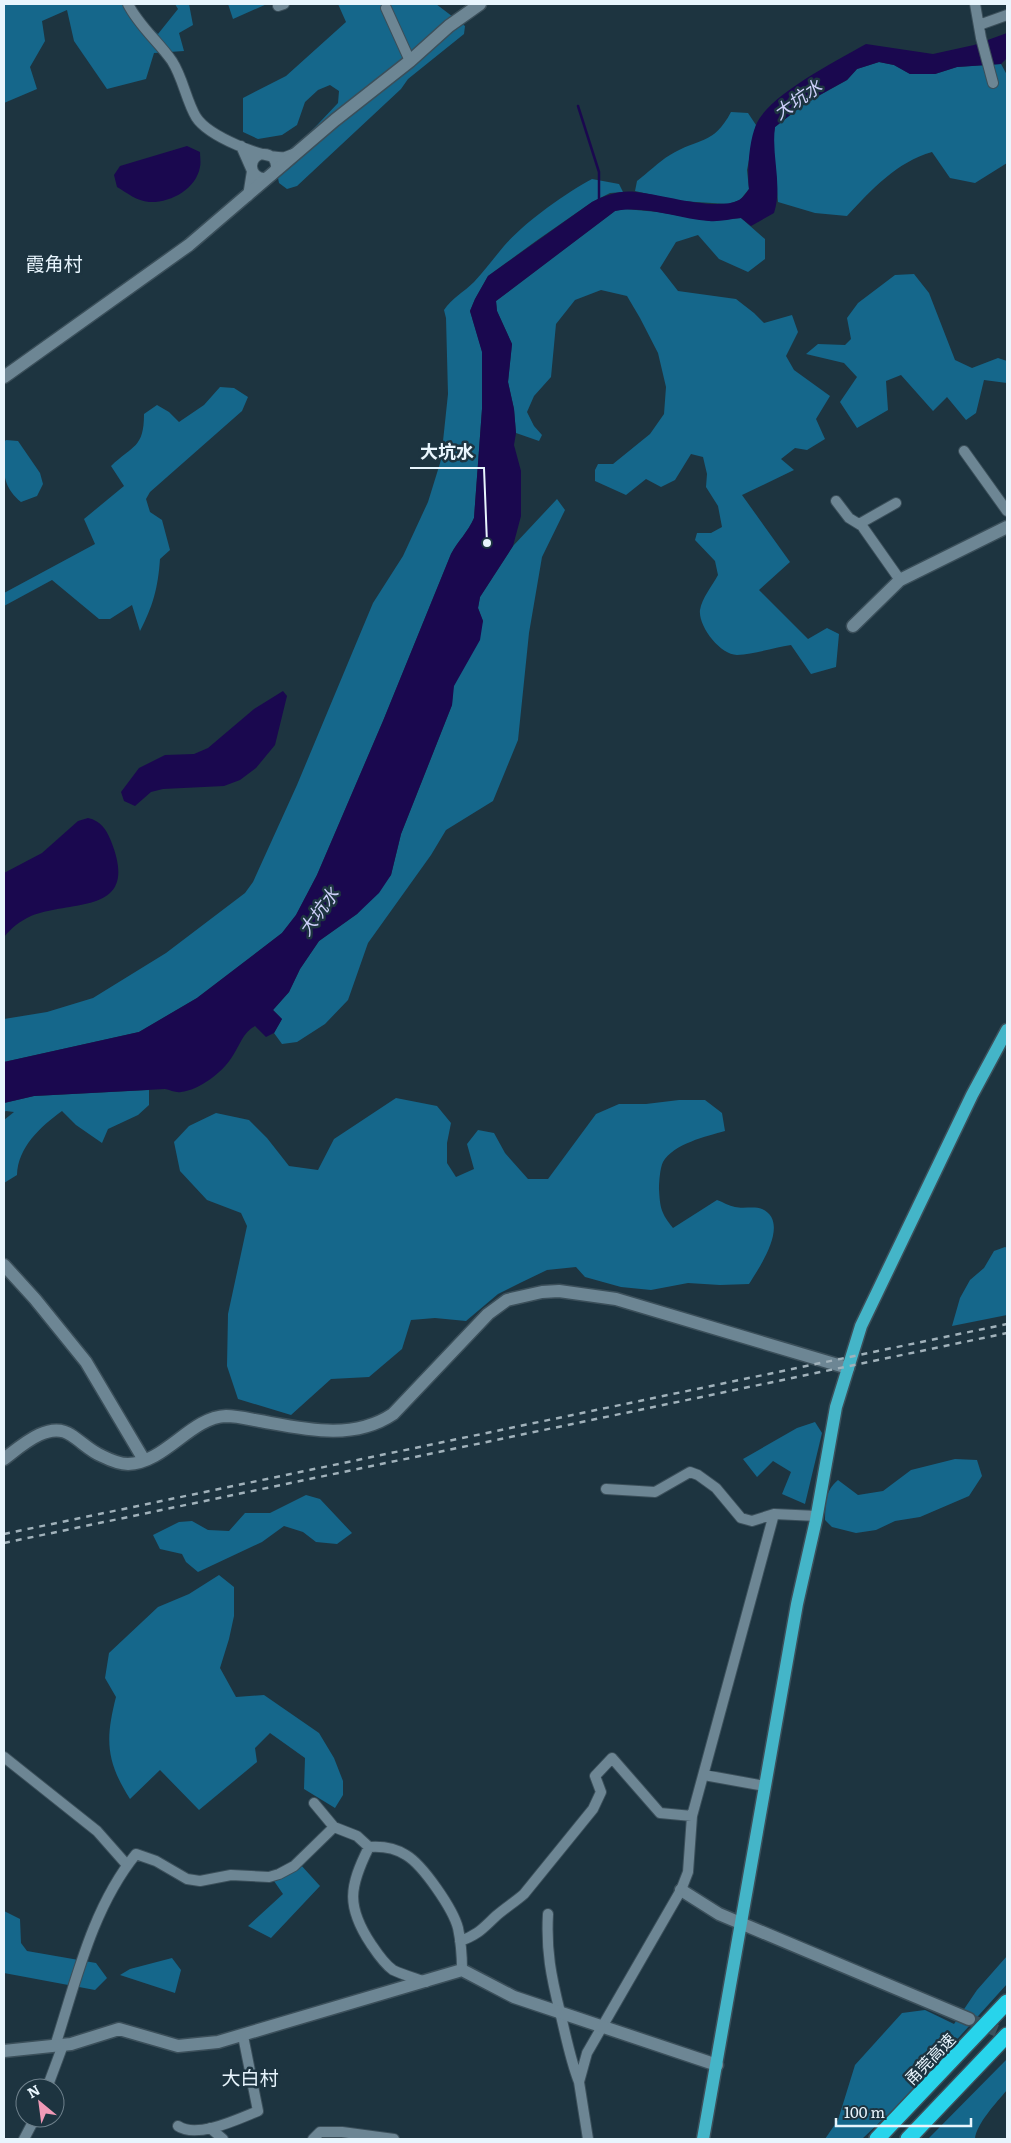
<svg xmlns="http://www.w3.org/2000/svg" width="1011" height="2143" font-family="Literata,'Noto Sans SC',serif">
	<style>
		.forest { fill: #15678b }
		.water { fill: #1a084f }
		.lines { fill: none; stroke-linecap: round; stroke-linejoin: round }
		.stream { stroke: #1a084f; stroke-width: 2.5 }
		.tertiary-tunnel { stroke: #3b515c; stroke-width: 12; stroke-dasharray: 12 6; stroke-linecap: butt }
		.minor-casing { stroke: #3b4f5a; stroke-width: 12 }
		.tertiary-casing { stroke: #3b4f5a; stroke-width: 15 }
		.primary-casing { stroke: #3b4f5a; stroke-width: 15 }
		.motorway-casing { stroke: #3b4f5a; stroke-width: 18 }
		.minor { stroke: #6d8694; stroke-width: 10 }
		.tertiary { stroke: #6d8694; stroke-width: 12 }
		.primary { stroke: #44b5c8; stroke-width: 12 }
		.motorway { stroke: #28d4eb; stroke-width: 15 }
		.rail { stroke: #a0b1ba; stroke-width: 2.5; stroke-dasharray: 6 6; stroke-linecap: butt }
		.labels { text-anchor: middle; stroke-width: 5; stroke-linejoin: round; paint-order: stroke }
		.street-label { font-size: 16px; fill: #e8f5fd; stroke: #1d3440 }
		.water-label { font-size: 18px; font-style: italic; fill: #ced0fa; stroke: #1d3440 }
		.quarter-label { font-size: 19px; fill: #e8f5fd; stroke: #1d3440 }
		.leader { fill: none; stroke: #e8f5fd; stroke-width: 2 }
		.callout-dot { fill: #e8f5fd; stroke: #1d3440; stroke-width: 2 }
		.callout-label { font-size: 18px; text-anchor: middle; font-weight: bold; fill: #e8f5fd; stroke: #1d3440; stroke-width: 5; stroke-linejoin: round; paint-order: stroke }
	</style>
	<rect width="100%" height="100%" fill="#1d3440"/>
	<path class="forest" d="M 4,4 L 126,4 L 158,34 L 178,9 L 175,4 L 189,4 L 193,25 L 179,33 L 184,51 L 154,53 L 146,79 L 107,89 L 74,41 L 67,10 L 42,21 L 45,41 L 30,67 L 37,89 L 4,103 Z
		M 228,4 L 267,4 L 233,19 Z
		M 338,4 L 436,4 L 465,26 L 464,34 L 408,79 L 401,89 L 297,186 L 287,189 L 279,183 L 278,178 L 297,162 L 301,142 L 338,103 L 339,91 L 330,85 L 318,90 L 305,102 L 297,125 L 282,135 L 258,139 L 243,132 L 243,98 L 286,76 L 346,22 Z
		M 879,62 L 894,65 L 910,74 L 935,74 L 957,67 L 1001,64 L 1007,75 L 1007,163 L 975,183 L 950,178 L 932,152 C 897,162 872,189 847,216 L 815,213 L 778,202 L 773,138 L 775,127 L 806,103 L 847,80 L 857,69 Z
		M 731,112 L 748,113 L 756,125 L 747,170 L 749,189 L 740,200 L 728,204 L 680,201 L 635,191 L 637,181 C 648,173 658,162 670,155 C 699,137 713,146 731,112 Z
		M 592,179 L 619,184 L 623,192 L 610,193 L 592,202 L 536,241 L 488,276 L 475,299 L 470,311 L 482,351 L 482,409 L 474,518 C 468,532 458,541 451,554 L 383,721 L 317,875 L 296,915 L 282,933 L 197,998 L 139,1032 L 4,1062 L 4,1019 L 47,1012 L 93,998 L 166,953 L 245,893 L 253,882 L 297,785 L 373,603 L 403,556 L 428,502 L 441,460 L 448,394 L 446,318 L 444,310 C 452,298 464,292 474,282 C 485,270 494,258 504,246 C 525,222 564,194 592,179 Z
		M 625,209 L 658,212 L 710,221 L 741,218 L 765,239 L 765,259 L 748,272 L 719,259 L 698,235 L 676,242 L 660,268 L 678,291 L 736,299 L 754,313 L 764,323 L 792,315 L 798,332 L 786,356 L 794,370 L 830,396 L 816,419 L 825,439 L 807,450 L 795,448 L 781,459 L 794,470 L 742,495 L 790,562 L 759,590 L 808,639 L 827,628 L 839,634 L 836,667 L 811,674 L 791,645 C 773,648 754,654 737,655 C 720,655 698,626 700,610 C 702,598 712,586 718,575 L 715,561 L 695,540 L 697,533 L 711,533 L 722,527 L 718,506 L 706,487 L 707,474 L 703,457 L 691,454 L 675,480 L 661,487 L 646,479 L 626,495 L 595,481 L 595,470 L 598,464 L 613,464 L 650,434 L 664,414 L 666,387 L 658,353 L 640,318 L 627,296 L 601,290 L 575,300 L 556,324 L 551,377 L 534,396 L 527,412 L 534,426 L 542,435 L 539,441 L 516,433 L 514,409 L 508,382 L 512,344 L 497,311 L 496,301 L 615,211 Z
		M 914,274 L 929,293 L 955,360 L 972,368 L 998,358 L 1007,361 L 1007,383 L 984,380 L 976,413 L 966,420 L 947,397 L 933,411 L 901,375 L 886,381 L 888,410 L 857,428 L 840,402 L 857,377 L 844,363 L 806,354 L 818,344 L 845,345 L 851,339 L 847,318 L 858,303 L 895,275 Z
		M 220,387 L 234,388 L 248,397 L 242,411 L 150,492 L 146,499 L 150,512 L 162,520 L 170,550 L 160,559 C 158,588 153,606 140,631 L 132,605 L 110,619 L 99,619 L 52,580 L 4,606 L 4,593 L 95,544 L 84,519 L 124,486 L 111,466 C 133,445 144,448 144,414 L 157,405 L 169,412 L 179,422 L 204,405 Z
		M 6,440 L 18,441 L 40,473 L 43,484 L 37,496 L 21,502 C 0,484 4,469 4,442 Z
		M 557,499 L 565,510 L 542,557 L 529,633 L 518,740 L 493,801 L 446,830 L 431,855 L 368,943 L 348,1000 L 325,1024 L 297,1042 L 282,1044 L 274,1033 L 282,1019 L 273,1010 L 289,992 L 300,969 L 319,941 L 357,914 L 391,875 L 401,834 L 452,705 L 453,686 L 483,621 L 478,608 L 480,597 L 513,546 Z
		M 149,1090 L 149,1105 L 138,1115 L 108,1129 L 102,1143 L 76,1125 L 62,1111 C 40,1127 18,1147 17,1175 L 4,1183 L 4,1120 L 14,1112 L 6,1111 L 4,1112 L 4,1103 L 34,1096 Z
		M 396,1098 L 437,1106 L 451,1123 L 447,1143 L 447,1163 L 456,1177 L 474,1169 L 467,1144 L 478,1130 L 494,1133 L 505,1153 L 528,1179 L 548,1179 L 596,1114 L 619,1104 L 646,1104 L 679,1100 L 705,1100 L 722,1113 L 725,1131 C 707,1136 673,1144 663,1162 C 660,1168 659,1182 659,1189 C 660,1208 661,1213 673,1228 L 717,1200 C 723,1202 729,1206 735,1207 C 743,1209 755,1206 762,1209 C 791,1222 759,1268 749,1284 L 720,1285 L 688,1283 L 651,1290 L 621,1287 L 585,1277 L 576,1267 L 547,1270 L 520,1283 L 498,1294 L 466,1321 L 435,1318 L 411,1320 L 402,1349 L 369,1377 L 331,1379 L 291,1415 L 238,1399 L 227,1366 L 228,1314 L 247,1226 L 241,1213 L 207,1200 L 180,1171 L 174,1142 L 189,1126 L 216,1113 L 249,1120 L 267,1138 L 289,1166 L 318,1170 L 334,1139 Z
		M 1005,1247 L 1007,1248 L 1007,1315 L 952,1326 L 960,1298 L 970,1280 L 984,1268 L 994,1251 Z
		M 815,1422 L 822,1433 L 805,1504 L 782,1494 L 791,1472 L 773,1461 L 757,1477 L 743,1459 L 797,1428 Z
		M 955,1459 L 977,1460 L 982,1476 L 969,1496 L 920,1517 L 895,1521 L 876,1530 L 856,1533 L 832,1527 L 825,1520 C 826,1503 824,1492 838,1480 L 858,1495 L 883,1491 L 911,1470 Z
		M 306,1495 L 320,1499 L 352,1533 L 337,1544 L 316,1542 L 303,1532 L 284,1526 L 262,1542 L 198,1572 L 186,1562 L 182,1554 L 160,1549 L 153,1535 L 179,1522 L 192,1521 L 208,1530 L 229,1531 L 245,1513 L 270,1513 Z
		M 219,1575 L 234,1587 L 234,1616 L 229,1639 L 220,1668 L 236,1697 L 264,1695 L 319,1733 L 334,1758 L 343,1781 L 343,1795 L 335,1808 L 304,1789 L 305,1758 L 270,1733 L 255,1748 L 257,1762 L 199,1810 L 160,1770 L 130,1799 C 106,1761 105,1740 116,1697 L 105,1678 L 109,1653 L 158,1607 L 189,1594 Z
		M 300,1864 L 320,1886 L 271,1938 L 248,1926 L 283,1894 L 274,1881 Z
		M 4,1911 L 20,1919 L 21,1943 L 27,1951 L 96,1963 L 107,1978 L 95,1990 L 4,1973 Z
		M 1007,1956 L 1007,1984 L 896,2107 L 862,2139 L 825,2139 L 838,2120 L 855,2065 L 902,2013 L 925,2010 L 954,2024 L 977,1990 Z
		M 172,1958 L 181,1970 L 175,1993 L 120,1975 L 130,1969 Z
		M 1007,2059 L 1007,2090 C 997,2102 976,2124 975,2139 L 928,2139 Z"/>
	<path class="water" d="M 1007,33 L 1007,58 L 1001,64 L 957,67 L 935,74 L 910,74 L 894,65 L 879,62 L 857,69 L 847,80 L 805,103 L 775,127 C 771,156 783,185 774,213 L 751,226 L 741,218 C 730,219 719,222 709,221 C 678,219 647,205 615,211 L 496,301 L 497,311 L 512,344 L 508,382 L 514,409 L 516,433 L 514,445 L 521,471 L 521,516 L 513,546 L 480,597 L 478,608 L 483,621 L 480,640 L 454,686 L 452,705 L 401,834 L 391,875 L 379,893 L 357,914 L 319,941 L 300,969 L 289,992 L 273,1010 L 282,1019 L 274,1033 L 266,1037 L 255,1026 C 243,1032 239,1047 232,1057 C 222,1073 199,1090 181,1092 C 176,1093 170,1090 165,1089 L 34,1096 L 4,1103 L 4,1062 L 139,1032 L 197,998 L 282,933 L 296,915 L 317,875 L 383,721 L 451,554 C 458,541 468,532 474,518 L 482,409 L 482,352 L 470,311 L 475,299 L 488,276 L 592,202 C 606,195 620,190 636,192 C 661,194 716,212 739,200 C 743,198 746,193 749,189 C 747,172 749,141 756,125 C 768,95 838,60 866,44 L 933,54 L 974,45 Z
		M 187,146 L 200,152 C 200,156 201,163 200,167 C 196,189 171,203 149,202 C 137,201 127,193 117,187 L 114,175 L 120,166 Z
		M 283,691 L 287,696 L 275,745 L 256,768 L 240,780 L 224,786 L 163,789 L 151,792 L 135,806 L 124,801 L 121,792 L 139,768 L 165,755 L 194,754 L 208,748 L 254,709 Z
		M 88,818 C 101,821 106,829 111,841 C 141,916 72,899 31,916 C 20,921 11,928 4,937 L 4,873 L 42,853 L 78,821 Z"/>
	<g class="lines">
		<path class="stream" d="M 578,106 L 599,172 L 599,202"/>
		<path class="tertiary-tunnel" d="M 969,2019 L 1007,2035"/>
		<g class="minor-casing">
			<path id="minor" d="M 128,4 C 139,26 158,41 172,61 C 183,78 186,100 196,117 C 208,136 263,159 285,157 C 288,156 293,154 296,153
				M 975,4 L 981,38 L 993,83
				M 278,6 L 284,4
				M 386,8 L 410,61
				M 979,25 L 1007,15
				M 241,146 L 252,171 L 248,196
				M252 166a12 12 0 1 1 24 0a12 12 0 1 1-24 0Z
				M 964,451 L 1007,511
				M 836,501 L 849,518 L 862,526 L 900,580
				M 859,524 L 896,503
				M 606,1489 L 655,1492 L 690,1472 L 698,1475 L 716,1488 L 741,1518 L 752,1521 L 774,1514 L 817,1516
				M 4,1757 L 97,1831 L 127,1865
				M 704,1775 L 765,1786
				M 314,1803 L 334,1827 L 357,1836 L 369,1847 C 349,1887 346,1906 371,1944 C 377,1953 384,1964 393,1970 C 403,1975 415,1978 426,1982
				M 369,1847 C 382,1846 395,1848 406,1855 C 423,1865 453,1909 458,1928 C 461,1942 462,1956 462,1970
				M 548,1914 C 546,1951 551,1976 560,2012 C 566,2036 570,2059 579,2082
				M 460,1941 C 478,1935 483,1928 496,1916 C 505,1908 515,1902 524,1894 L 593,1809 L 601,1792 L 595,1776 L 612,1758 L 660,1813 L 692,1816
				M 55,2046 C 76,1981 92,1908 136,1854 L 156,1861 L 187,1879 L 200,1881 L 231,1875 L 269,1877 L 279,1874 L 294,1866 L 334,1827
				M 47,2088 L 63,2045
				M 178,2126 C 197,2139 238,2119 258,2111 L 243,2036
				M 210,2128 L 223,2139
				M 24,2139 L 35,2118
				M 313,2139 L 320,2132 L 342,2132 L 394,2139
				M 588,2139 L 579,2082 L 587,2053 L 681,1890 L 688,1872 L 692,1816 L 774,1514"/>
		</g>
		<g class="tertiary-casing">
			<path id="tertiary" d="M 4,377 L 189,245 L 335,120 L 410,61 L 449,26 L 480,4
				M 853,626 L 900,580 L 1007,527
				M 4,1265 L 35,1299 L 86,1362 L 144,1460
				M 4,1459 C 21,1446 49,1420 71,1435 C 82,1442 90,1451 102,1456 C 110,1460 119,1464 128,1464 C 165,1463 191,1417 226,1416 C 237,1416 249,1419 260,1421 C 304,1429 353,1441 393,1414 L 488,1314 L 507,1300 L 542,1292 L 559,1291 L 616,1299 L 848,1368
				M 681,1890 L 719,1914 L 969,2019
				M 4,2051 L 71,2044 L 119,2029 L 178,2046 L 218,2042 L 462,1970 L 514,1997 L 717,2065"/>
		</g>
		<g class="primary-casing">
			<path id="primary" d="M 703,2139 L 797,1604 L 816,1520 L 836,1407 L 861,1326 L 972,1095 L 1007,1030"/>
		</g>
		<g class="motorway-casing">
			<path id="motorway" d="M 877,2139 L 1007,2002
				M 908,2139 L 1007,2035"/>
		</g>
		<use href="#minor" class="minor"/>
		<use href="#tertiary" class="tertiary"/>
		<use href="#primary" class="primary"/>
		<use href="#motorway" class="motorway"/>
		<path class="rail" d="M 4,1534 L 1007,1324
			M 4,1543 L 1007,1333"/>
	</g>
	<g class="labels">
		<g class="street-label">
			<text transform="translate(930 2059) rotate(-46)" y="6">甬莞高速</text>
		</g>
		<g class="water-label">
			<text transform="translate(798 100) rotate(-35)" y="6">大坑水</text>
			<text transform="translate(319 912) rotate(-54)" y="6">大坑水</text>
		</g>
		<g class="quarter-label">
			<text x="54" y="271">霞角村</text>
			<text x="250" y="2085">大白村</text>
		</g>
	</g>
	<path class="leader" d="M487 543L484 468H410"/>
	<circle class="callout-dot" cx="487" cy="543" r="5"/>
	<g class="callout-label">
		<text x="447" y="458">大坑水</text>
	</g>
	<rect width="1011" height="2143" fill="none" stroke="#e8f5fd" stroke-width="10"/>
	<g transform="translate(40 2103) rotate(331)"><circle r="24" fill="#1d3440" stroke="#6e818c"/>
	<path d="M0-4L9 19L0 12L-9 19Z" fill="#f09ab7"/>
	<text y="-8" font-size="14" font-weight="bold" text-anchor="middle" fill="#e8f5fd">N</text>
	</g>
	<path d="M836 2118v8h135v-8" fill="none" stroke="#e8f5fd" stroke-width="2.5"/>
	<text x="844" y="2118" font-size="15" fill="#e8f5fd" stroke="#1d3440" stroke-width="4" paint-order="stroke">100 m</text>
</svg>
